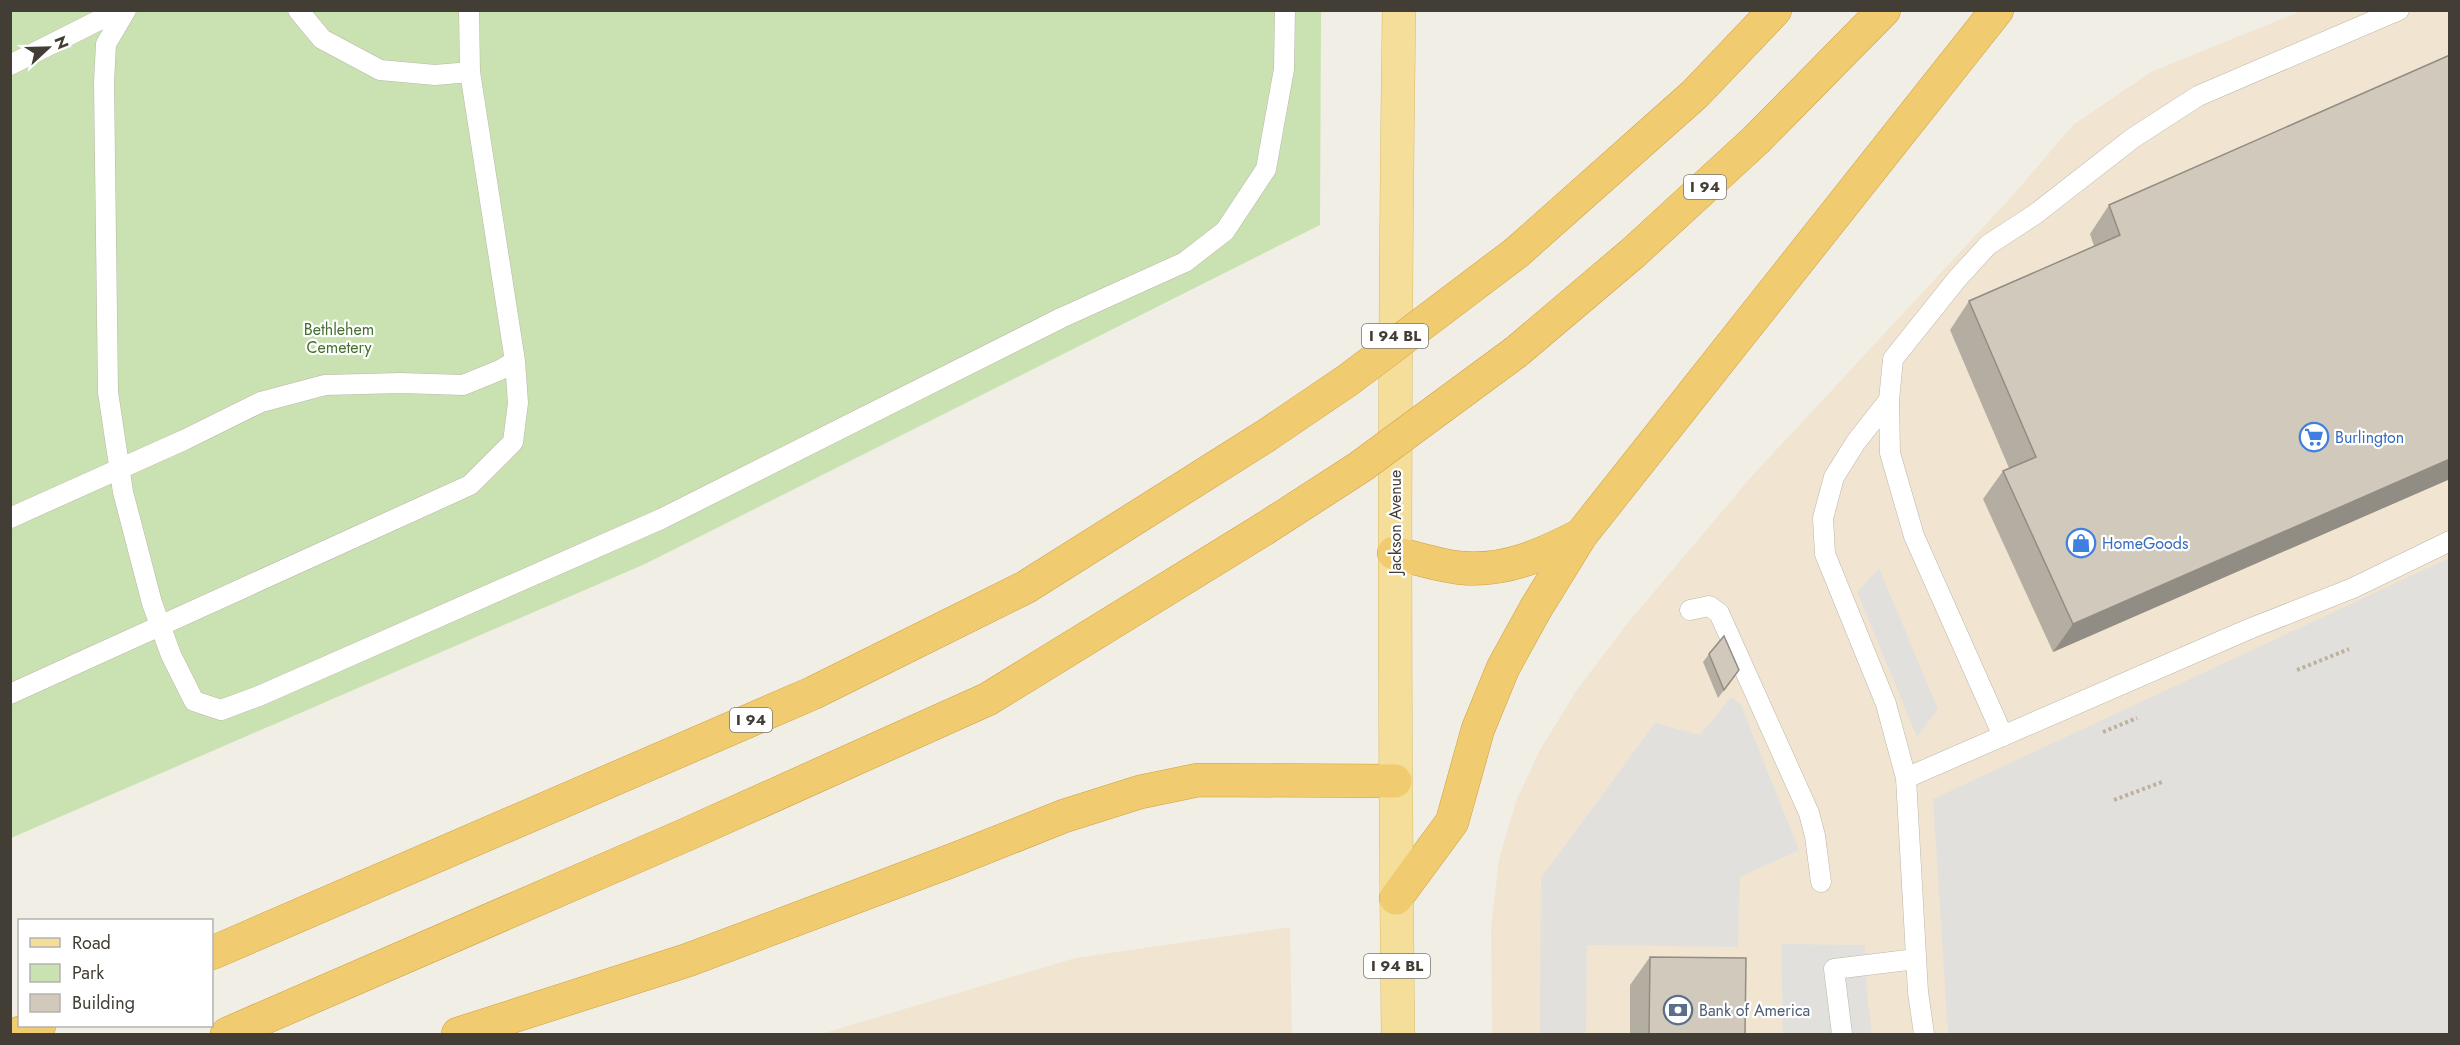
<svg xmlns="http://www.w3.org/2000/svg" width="2460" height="1045" font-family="Jost,sans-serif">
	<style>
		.commercial { fill: #f1e5d2 }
		.green { fill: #cae2b1 }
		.parking { fill: #e2e0dd }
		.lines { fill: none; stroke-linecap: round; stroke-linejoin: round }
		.lane-casing { stroke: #bbb6a9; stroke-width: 21 }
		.primary-casing { stroke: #d8bc6c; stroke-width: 34 }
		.highway-casing { stroke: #cfa041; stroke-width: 34 }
		.path { stroke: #bcb29b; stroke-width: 4; stroke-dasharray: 3 3; stroke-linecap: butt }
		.lane { stroke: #fff; stroke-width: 20 }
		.primary { stroke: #f5de9a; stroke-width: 33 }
		.highway { stroke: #f1cb70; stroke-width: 33 }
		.highway-bridge-casing { stroke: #cfa041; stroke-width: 34; stroke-linecap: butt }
		.highway-bridge { stroke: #f1cb70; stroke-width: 33 }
		.wall { fill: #b4aea2 }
		.shaded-wall { fill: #928d84 }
		.building { fill: #d1cabc; stroke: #928d84; stroke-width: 1.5 }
		.labels { text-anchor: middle; stroke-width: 4.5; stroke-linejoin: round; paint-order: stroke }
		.shield { fill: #fff; stroke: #7b7872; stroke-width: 1.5 }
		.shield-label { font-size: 15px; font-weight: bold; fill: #433e35 }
		.park-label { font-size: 16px; fill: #446f2e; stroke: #fff }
		.shop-label { font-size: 16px; fill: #366cbe; stroke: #fff; text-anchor: start }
		.street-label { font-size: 16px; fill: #433e35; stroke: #fff }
		.service-label { font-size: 16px; fill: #4e5e75; stroke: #fff; text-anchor: start }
	</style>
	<rect width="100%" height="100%" fill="#f1eee5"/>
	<path class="commercial" d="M 2301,11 L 2449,11 L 2449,1034 L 1492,1034 L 1491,928 L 1499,860 L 1516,801 L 1540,750 L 1576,691 L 1626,625 L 1751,477 L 2014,194 L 2073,125 L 2151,72 Z
		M 1290,927 L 1292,1034 L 821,1034 L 1075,958 Z"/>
	<path class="green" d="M 11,11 L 1321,11 L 1320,225 L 645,564 L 11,838 Z"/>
	<path class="parking" d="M 2449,558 L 2449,1034 L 1948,1034 L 1933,799 Z
		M 1879,568 L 1938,709 L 1917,737 L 1857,592 Z
		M 1731,697 L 1741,705 L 1799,850 L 1740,877 L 1738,947 L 1587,945 L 1586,1034 L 1540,1034 L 1541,878 L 1655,723 L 1700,735 Z
		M 1781,944 L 1865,945 L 1868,1003 L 1872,1034 L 1783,1034 Z"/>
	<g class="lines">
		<g class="lane-casing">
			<path id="lane" d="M 126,10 L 106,44 L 104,82 L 108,392 L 123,492 L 152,603 L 171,655 L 194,701 L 221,710 L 259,696 L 661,519 L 1061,318 L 1185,262 L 1225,231 L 1266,169 L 1284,69 L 1285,10
				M 298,10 L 322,39 L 380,70 L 435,75 L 470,72
				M 10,65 L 119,10
				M 1889,400 L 1856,442 L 1834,477 L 1823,518 L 1825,554 L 1886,704 L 1906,778
				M 10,518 L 184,440 L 261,402 L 325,385 L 401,383 L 463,385 L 500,370 L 515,361
				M 1690,610 L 1709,606 L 1719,613 L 1809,813 L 1815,836 L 1821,882
				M 10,694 L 470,485 L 513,442 L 518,403 L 515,361 L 470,72 L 469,10
				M 2003,736 L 1914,536 L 1890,453 L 1889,400 L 1893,359 L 1957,279 L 1988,245 L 2034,215 L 2133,138 L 2198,96 L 2399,10
				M 1842,1034 L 1834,969 L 1916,959
				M 1924,1034 L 1918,992 L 1906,778 L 2249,629 L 2353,588 L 2450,541"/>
		</g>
		<g class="primary-casing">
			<path id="primary" d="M 1398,1034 C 1394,693 1394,352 1399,10"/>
		</g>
		<g class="highway-casing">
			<path id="highway" d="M 1516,253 L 1695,94 L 1775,10
				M 1516,352 L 1633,253 L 1756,140 L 1884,10
				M 1394,553 C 1417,558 1440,566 1462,568 C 1506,572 1544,554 1581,535
				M 1396,898 L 1452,822 L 1478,729 L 1503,668 L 1536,608 L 1581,535 L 1997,10
				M 212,953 L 813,693 L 1026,587 L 1264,437
				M 17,1034 L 39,1026
				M 227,1034 L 683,836 L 988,699 L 1264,529
				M 458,1034 L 688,960 L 956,859 L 1064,816 L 1140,792 L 1198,780 L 1395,781"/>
		</g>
		<path class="path" d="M 2297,670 L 2349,649
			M 2103,732 L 2137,718
			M 2114,800 L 2162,782"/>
		<use href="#lane" class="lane"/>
		<use href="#primary" class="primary"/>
		<use href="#highway" class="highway"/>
		<g class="highway-bridge-casing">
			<path id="highway-bridge" d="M 1264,437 L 1348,380 L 1516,253
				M 1264,529 L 1360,467 L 1516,352"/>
		</g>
		<use href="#highway-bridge" class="highway-bridge"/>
	</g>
	<path class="wall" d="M 2450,55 L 2450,479 L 2053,652 L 1983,499 L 2003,471 L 2009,468 L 1950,330 L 1969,301 L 2094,246 L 2090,234 L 2109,205 Z
		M 1709,654 L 1739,670 L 1718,698 L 1703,662 Z
		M 1650,957 L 1745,1035 L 1630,1035 L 1630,985 Z"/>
	<path class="shaded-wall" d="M 2450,459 L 2450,479 L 2053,652 L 2073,624 Z"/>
	<path class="building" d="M 2450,55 L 2450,459 L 2073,624 L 2003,471 L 2036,457 L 1969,301 L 2120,235 L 2109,205 Z
		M 1724,636 L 1739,670 L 1724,690 L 1709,654 Z
		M 1650,957 L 1746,958 L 1745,1035 L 1649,1035 Z"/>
	<defs>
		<g id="supermarket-ring" transform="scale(1.5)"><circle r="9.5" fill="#fff" stroke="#3f7fe0" stroke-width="1.5"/><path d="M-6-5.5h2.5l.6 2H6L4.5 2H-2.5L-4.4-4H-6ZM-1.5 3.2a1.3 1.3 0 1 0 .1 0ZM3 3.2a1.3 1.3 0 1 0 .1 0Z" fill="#3f7fe0"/></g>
		<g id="shop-ring" transform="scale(1.5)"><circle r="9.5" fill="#fff" stroke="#3f7fe0" stroke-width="1.5"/><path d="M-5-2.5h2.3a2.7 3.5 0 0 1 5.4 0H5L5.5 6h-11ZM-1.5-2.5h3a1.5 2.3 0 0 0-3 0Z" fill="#3f7fe0"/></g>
		<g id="bank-ring" transform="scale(1.5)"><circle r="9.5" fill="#fff" stroke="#5c6f8a" stroke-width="1.5"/><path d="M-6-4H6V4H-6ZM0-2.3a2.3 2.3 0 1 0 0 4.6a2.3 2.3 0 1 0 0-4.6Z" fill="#5c6f8a"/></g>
	</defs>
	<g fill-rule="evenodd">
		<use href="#supermarket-ring" x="2314" y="437"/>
		<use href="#shop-ring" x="2081" y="543"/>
		<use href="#bank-ring" x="1678" y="1010"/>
	</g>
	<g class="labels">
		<g class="shield">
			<rect x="1684" y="175" width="42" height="24" rx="4.5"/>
			<rect x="1362" y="324" width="66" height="24" rx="4.5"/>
			<rect x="730" y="708" width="42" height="24" rx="4.5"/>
			<rect x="1364" y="954" width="66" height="24" rx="4.5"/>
		</g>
		<g class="shield-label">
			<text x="1705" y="192">I 94</text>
			<text x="1395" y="341">I 94 BL</text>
			<text x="751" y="725">I 94</text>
			<text x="1397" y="971">I 94 BL</text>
		</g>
		<g class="park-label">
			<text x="339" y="335">Bethlehem<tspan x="339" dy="18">Cemetery</tspan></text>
		</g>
		<g class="shop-label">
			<text x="2335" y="443">Burlington</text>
			<text x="2102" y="549">HomeGoods</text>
		</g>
		<g class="street-label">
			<text transform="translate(1395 522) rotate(-90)" y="6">Jackson Avenue</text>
		</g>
		<g class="service-label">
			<text x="1699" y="1016">Bank of America</text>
		</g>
	</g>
	<rect width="2460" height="1045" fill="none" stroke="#433e35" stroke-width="24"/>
	<rect x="18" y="919" width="195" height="108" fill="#ffffff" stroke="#b4b2ae" stroke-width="1.5"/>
	<rect x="30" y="938" width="30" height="9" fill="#f5de9a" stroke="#b4b2ae" stroke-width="1.5"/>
	<text x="72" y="949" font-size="18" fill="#433e35">Road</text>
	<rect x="30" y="964" width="30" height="18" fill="#cae2b1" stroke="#b4b2ae" stroke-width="1.5"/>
	<text x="72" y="979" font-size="18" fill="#433e35">Park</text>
	<rect x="30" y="994" width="30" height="18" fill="#d1cabc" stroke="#b4b2ae" stroke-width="1.5"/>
	<text x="72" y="1009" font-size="18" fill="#433e35">Building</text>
	<g transform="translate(48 48) rotate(68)" stroke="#ffffff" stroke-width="4.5" paint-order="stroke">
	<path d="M0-4.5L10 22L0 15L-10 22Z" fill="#433e35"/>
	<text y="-9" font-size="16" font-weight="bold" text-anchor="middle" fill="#433e35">N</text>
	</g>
</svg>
